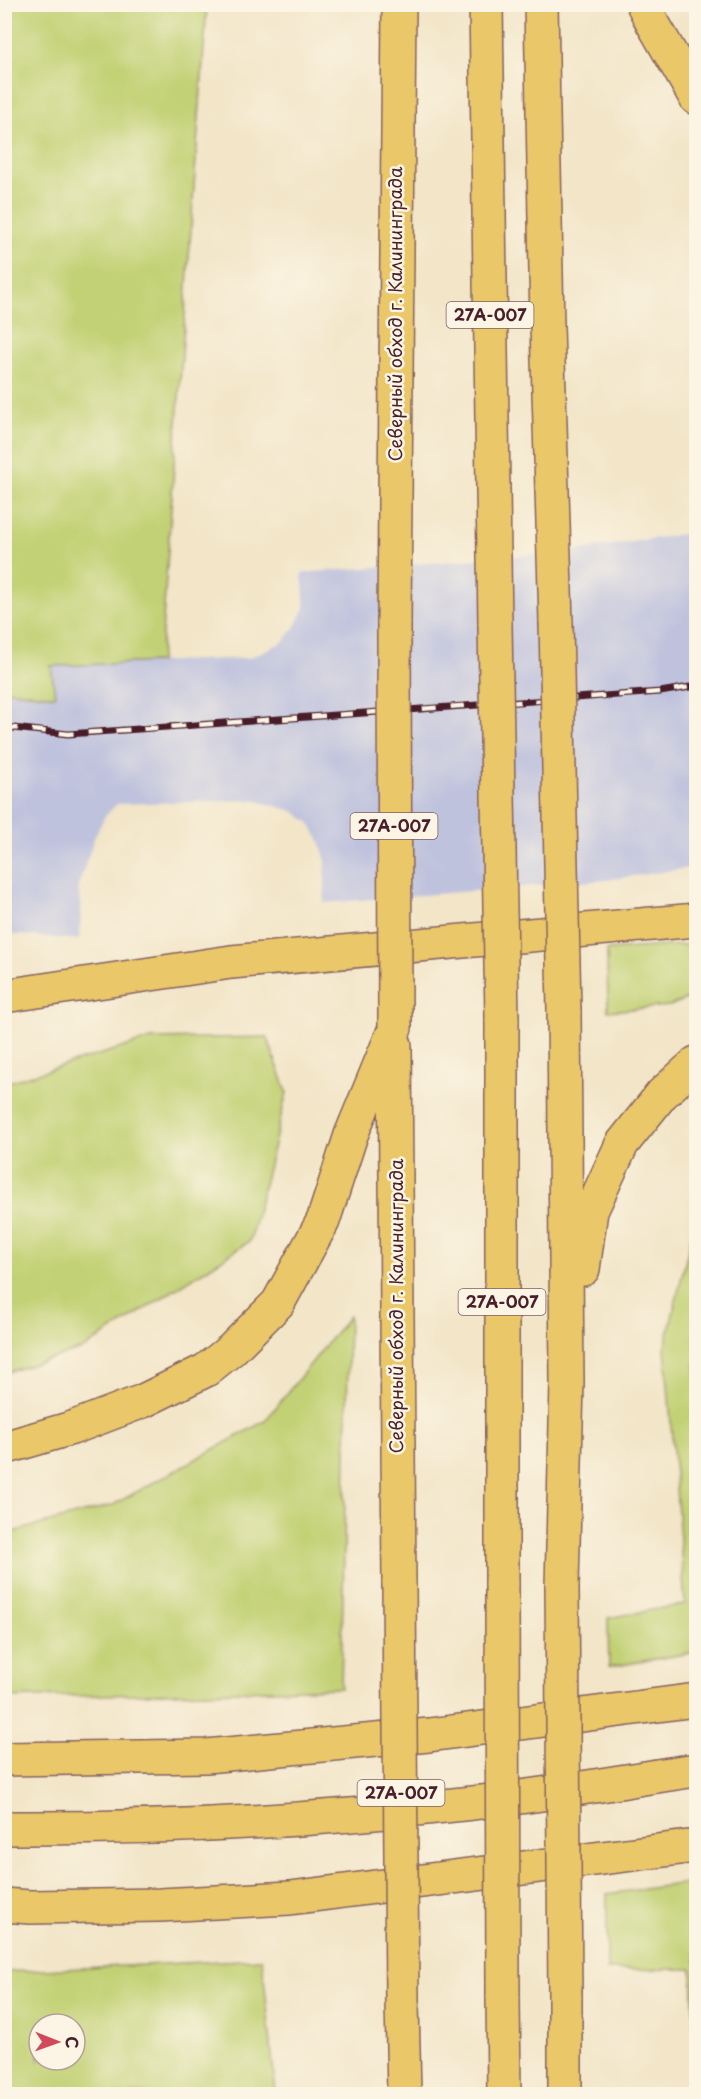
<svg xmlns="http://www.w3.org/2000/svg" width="701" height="2099" font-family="'Playpen Sans',sans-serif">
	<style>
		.industrial { fill: #bfc2dd }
		.green { fill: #c2d174; stroke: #867850; stroke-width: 1.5; fill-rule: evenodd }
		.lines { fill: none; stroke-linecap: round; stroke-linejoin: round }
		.highway-casing { stroke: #856462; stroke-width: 36 }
		.highway { stroke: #eac769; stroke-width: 33 }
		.rail-casing { stroke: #4a1f2b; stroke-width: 7 }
		.rail { stroke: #fcf5e5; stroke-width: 4.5; stroke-dasharray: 14; stroke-linecap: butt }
		.highway-bridge-casing { stroke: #856462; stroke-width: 36; stroke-linecap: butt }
		.highway-bridge { stroke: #eac769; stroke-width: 33 }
		.labels { text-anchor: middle; stroke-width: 5; stroke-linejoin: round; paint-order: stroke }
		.shield { fill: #fcf5e5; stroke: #7f5f63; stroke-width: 1.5 }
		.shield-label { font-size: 16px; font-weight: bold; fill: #4a1f2b }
		.street-label { font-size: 18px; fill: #4a1f2b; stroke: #fcf5e5 }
	</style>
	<rect width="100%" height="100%" fill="#fcf5e5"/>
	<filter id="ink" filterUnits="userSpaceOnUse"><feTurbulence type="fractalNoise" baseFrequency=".0167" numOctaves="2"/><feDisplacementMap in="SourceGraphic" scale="12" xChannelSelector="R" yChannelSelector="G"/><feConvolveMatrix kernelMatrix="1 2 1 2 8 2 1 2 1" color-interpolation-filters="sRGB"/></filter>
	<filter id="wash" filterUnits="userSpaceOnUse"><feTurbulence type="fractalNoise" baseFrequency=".008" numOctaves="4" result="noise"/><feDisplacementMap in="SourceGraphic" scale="24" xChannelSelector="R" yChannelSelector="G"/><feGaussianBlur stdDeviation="1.35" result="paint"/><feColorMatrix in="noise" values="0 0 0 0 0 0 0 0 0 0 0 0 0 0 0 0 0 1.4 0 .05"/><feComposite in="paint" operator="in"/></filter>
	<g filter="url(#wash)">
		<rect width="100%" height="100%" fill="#f2e5c8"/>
		<path class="industrial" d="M 696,532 L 696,867 L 606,880 L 324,903 L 326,861 L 320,841 L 309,822 L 293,811 L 254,800 L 117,804 L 105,816 L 95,836 L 78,886 L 81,912 L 79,940 L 5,934 L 5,690 L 54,696 L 51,666 L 249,658 L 283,642 L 294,629 L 305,608 L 302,573 L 567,552 Z"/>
		<path class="green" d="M 5,4 L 207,5 L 160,662 L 51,666 L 55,696 L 5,690 Z
			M 696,944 L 696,995 L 670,1006 L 608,1011 L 607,950 Z
			M 267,1037 L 287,1092 L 250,1241 L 83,1349 L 5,1373 L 5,1083 L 151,1039 Z
			M 696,1217 L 696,1652 L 609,1667 L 608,1618 L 685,1604 L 665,1347 Z
			M 349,1316 L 341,1688 L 5,1698 L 5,1534 L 113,1505 L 265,1421 Z
			M 696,1882 L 696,2069 L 692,1969 L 607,1970 L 607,1894 Z
			M 262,1959 L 276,2094 L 5,2094 L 5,1972 ZM 39,2024 L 75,2024 L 75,2060 L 39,2060 Z"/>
	</g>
	<g filter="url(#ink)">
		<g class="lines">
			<g class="highway-casing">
				<path id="highway" d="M 486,4 L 495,625
					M 541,4 L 547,326 L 556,622
					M 643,4 L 651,20 L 696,98
					M 394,624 L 399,4
					M 4,996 L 231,962 L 696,920
					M 502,1019 L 502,1585
					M 395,1045 L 399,1584
					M 583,1269 L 591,1211 L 622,1144 L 662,1094 L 696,1063
					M 4,1448 L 72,1428 L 143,1401 L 206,1370 L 231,1350 L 278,1303 L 323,1221 L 351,1135 L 395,1028
					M 562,1586 L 567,1383 L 564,1011
					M 4,1759 L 206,1756 L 429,1735 L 696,1700
					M 4,1828 C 160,1829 317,1821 472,1803 C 547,1795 622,1781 696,1770
					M 4,1905 L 30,1907 L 160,1905 L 290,1898 L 696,1846
					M 503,1996 L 504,2094
					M 402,2002 L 404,2094
					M 565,2094 L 565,1996"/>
			</g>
			<use href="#highway" class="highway"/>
			<g class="rail-casing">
				<path id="rail" d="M 4,727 L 68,734 L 660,692 L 696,686"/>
			</g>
			<use href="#rail" class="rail"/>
			<g class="highway-bridge-casing">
				<path id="highway-bridge" d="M 556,622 L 564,1011
					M 394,624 L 395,1028
					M 495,625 L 502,1019
					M 399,1584 L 402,2002
					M 502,1585 L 503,1996
					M 562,1586 L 565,1996"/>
			</g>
			<use href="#highway-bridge" class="highway-bridge"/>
		</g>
	</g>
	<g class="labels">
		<g class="shield">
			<rect x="446.5" y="302" width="87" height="26" rx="4.5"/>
			<rect x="350.5" y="813" width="87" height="26" rx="4.5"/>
			<rect x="458.5" y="1289" width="87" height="26" rx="4.5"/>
			<rect x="357.5" y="1780" width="87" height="26" rx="4.5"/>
		</g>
		<g class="shield-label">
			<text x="490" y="321">27А-007</text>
			<text x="394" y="832">27А-007</text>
			<text x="502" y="1308">27А-007</text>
			<text x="401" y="1799">27А-007</text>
		</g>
		<g class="street-label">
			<text transform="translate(396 314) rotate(-90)" y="6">Северный обход г. Калининграда</text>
			<text transform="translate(397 1306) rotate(-90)" y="6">Северный обход г. Калининграда</text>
		</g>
	</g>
	<rect width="701" height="2099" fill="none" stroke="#fcf5e5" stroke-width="24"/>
	<g transform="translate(57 2042) rotate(91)"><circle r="28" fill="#fcf5e5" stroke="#b59f9b" stroke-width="1.5"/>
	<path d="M0-4.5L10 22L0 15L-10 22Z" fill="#d1495b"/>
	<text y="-9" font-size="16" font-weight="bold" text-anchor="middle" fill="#4a1f2b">С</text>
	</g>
</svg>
